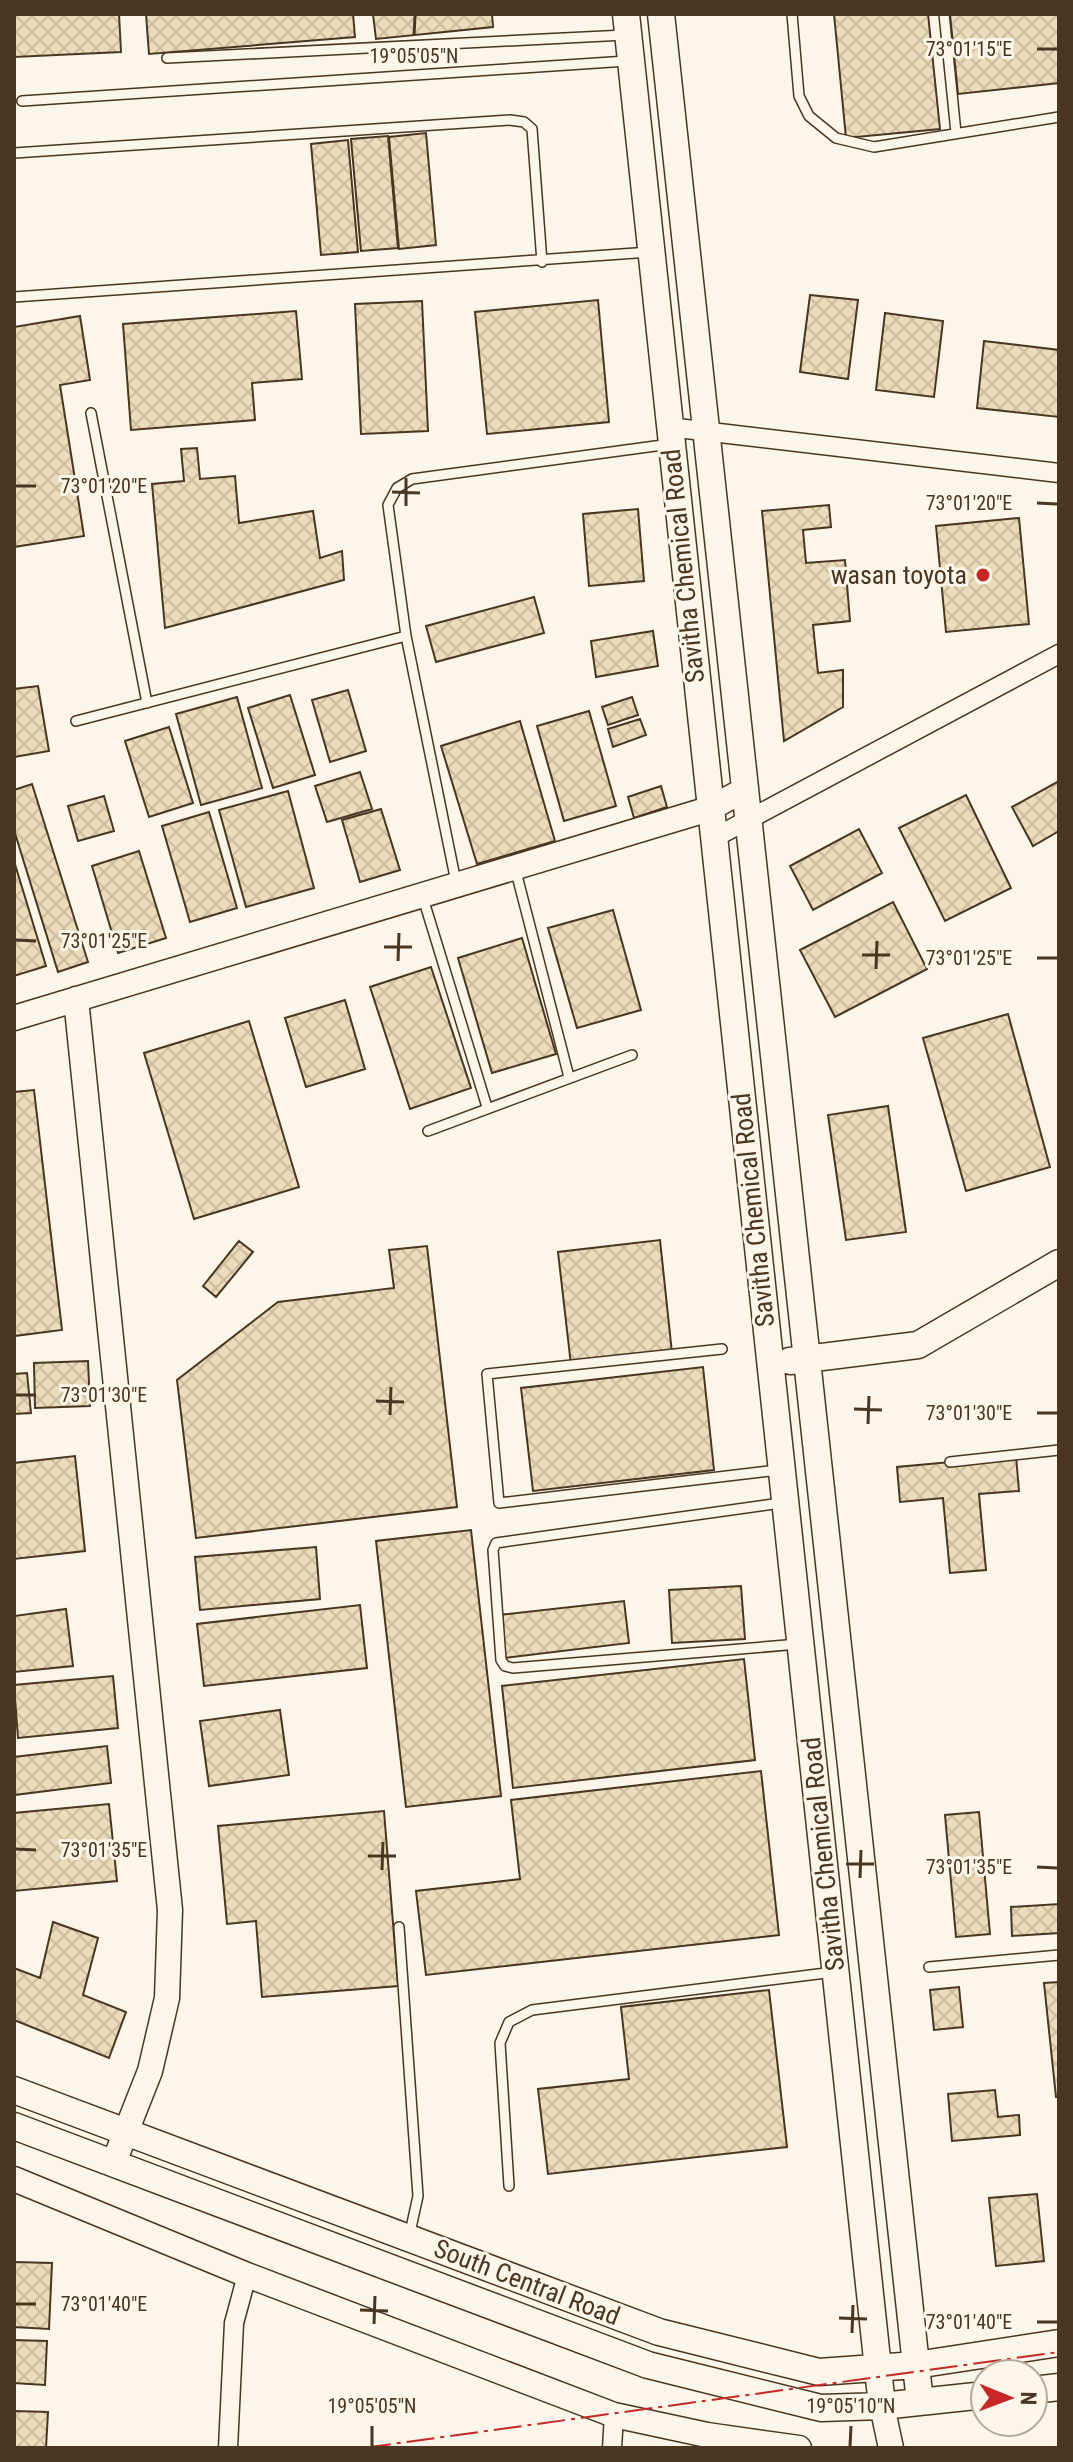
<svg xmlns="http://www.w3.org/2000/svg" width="1073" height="2462" font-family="'Roboto Condensed',sans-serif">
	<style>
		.building { fill: url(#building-cross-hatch); stroke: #4a3520; stroke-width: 2 }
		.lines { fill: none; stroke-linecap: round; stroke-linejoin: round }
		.service-casing { stroke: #4a3520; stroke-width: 12 }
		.minor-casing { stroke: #4a3520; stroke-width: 21 }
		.tertiary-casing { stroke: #4a3520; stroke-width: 27 }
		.secondary-casing { stroke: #4a3520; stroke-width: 29 }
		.service { stroke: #fbf6e9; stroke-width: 9 }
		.minor { stroke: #fbf6e9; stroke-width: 18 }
		.tertiary { stroke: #fbf6e9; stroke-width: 24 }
		.secondary { stroke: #fbf6e9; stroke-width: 26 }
		.power { stroke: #c62828; stroke-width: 2; stroke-dasharray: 28 6 4 6; stroke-linecap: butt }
		.ticks { fill: none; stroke: #4a3520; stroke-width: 3 }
		.poi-dot { fill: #c62828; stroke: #fbf6e9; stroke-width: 3 }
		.labels { text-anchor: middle; stroke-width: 6; stroke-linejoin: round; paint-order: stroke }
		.street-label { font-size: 26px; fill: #4a3520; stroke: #fbf6e9 }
		.poi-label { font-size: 26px; fill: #4a3520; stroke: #fbf6e9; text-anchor: end }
		.ticks-label { font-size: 20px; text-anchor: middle; fill: #4a3520; stroke: #fbf6e9; stroke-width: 6; stroke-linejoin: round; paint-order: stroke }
	</style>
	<defs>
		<pattern id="building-cross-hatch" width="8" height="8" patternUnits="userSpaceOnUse" patternTransform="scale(2)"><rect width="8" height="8" fill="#ecdcbc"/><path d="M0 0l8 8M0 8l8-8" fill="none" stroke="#ccbda1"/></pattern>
	</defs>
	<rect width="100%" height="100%" fill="#fbf6e9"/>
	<path class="building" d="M 14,14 L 119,14 L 121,52 L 14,57 Z
		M 146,14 L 353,14 L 355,37 L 149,54 Z
		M 373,14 L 492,14 L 493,27 L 376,39 Z
		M 834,14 L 928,14 L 940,129 L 846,138 Z
		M 950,14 L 1059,14 L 1059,83 L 958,94 Z
		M 426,133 L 436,245 L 399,249 L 389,137 Z
		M 388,136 L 398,248 L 361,251 L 351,139 Z
		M 348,140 L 358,252 L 321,255 L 311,144 Z
		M 810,295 L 858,300 L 848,379 L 800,372 Z
		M 598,300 L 609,422 L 487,434 L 475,312 Z
		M 422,301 L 428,431 L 361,434 L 355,304 Z
		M 296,311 L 302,379 L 252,383 L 255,420 L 131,430 L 123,324 Z
		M 885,313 L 943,321 L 934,397 L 876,390 Z
		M 80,316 L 90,380 L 60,385 L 84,536 L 14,547 L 14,327 Z
		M 984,341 L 1059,350 L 1059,417 L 977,408 Z
		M 197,448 L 200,479 L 235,476 L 239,523 L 313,511 L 320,558 L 342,551 L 344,580 L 165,628 L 152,484 L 184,481 L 181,449 Z
		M 829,505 L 831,527 L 803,530 L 806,563 L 845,560 L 850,621 L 813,625 L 818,673 L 843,670 L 843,707 L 784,741 L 762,511 Z
		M 638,509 L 644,581 L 589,586 L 583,514 Z
		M 1019,518 L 1029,624 L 946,632 L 936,526 Z
		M 534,597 L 544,633 L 436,662 L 426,626 Z
		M 653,631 L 658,666 L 596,677 L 591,641 Z
		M 38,686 L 49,751 L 14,757 L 14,689 Z
		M 348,690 L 366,751 L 330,762 L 312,700 Z
		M 290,695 L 315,775 L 273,788 L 248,708 Z
		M 237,697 L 262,788 L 201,805 L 176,714 Z
		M 632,697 L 638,715 L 608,725 L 602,707 Z
		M 589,711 L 616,806 L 564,821 L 537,726 Z
		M 640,719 L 646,735 L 613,747 L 608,729 Z
		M 520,721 L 555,841 L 477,864 L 441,746 Z
		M 169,727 L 193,803 L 149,817 L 125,741 Z
		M 360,772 L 372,809 L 327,822 L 315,786 Z
		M 1059,781 L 1059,831 L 1033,846 L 1012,807 Z
		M 32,784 L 88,962 L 58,972 L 14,830 L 14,790 Z
		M 661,786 L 667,807 L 634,818 L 628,797 Z
		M 288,791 L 314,888 L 246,907 L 219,810 Z
		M 966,795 L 1011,888 L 945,921 L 899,828 Z
		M 104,796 L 114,831 L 78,841 L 68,806 Z
		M 381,809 L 400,870 L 360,882 L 342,820 Z
		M 209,812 L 237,908 L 190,922 L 162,826 Z
		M 859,829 L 882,873 L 813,910 L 790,866 Z
		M 139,851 L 166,938 L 118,953 L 92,866 Z
		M 14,861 L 46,966 L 14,976 Z
		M 893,902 L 927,969 L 835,1017 L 800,950 Z
		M 613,910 L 641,1010 L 577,1028 L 548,928 Z
		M 522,938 L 556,1054 L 492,1073 L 458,958 Z
		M 431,967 L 471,1088 L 410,1109 L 370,987 Z
		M 345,1000 L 365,1069 L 306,1087 L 285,1018 Z
		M 1008,1014 L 1050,1167 L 966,1191 L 923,1038 Z
		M 249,1021 L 299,1187 L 194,1219 L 144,1053 Z
		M 34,1090 L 62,1330 L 14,1336 L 14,1092 Z
		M 888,1106 L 906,1232 L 846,1240 L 828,1115 Z
		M 660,1240 L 672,1353 L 571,1365 L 558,1252 Z
		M 239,1241 L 253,1252 L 216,1297 L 203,1286 Z
		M 427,1246 L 457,1507 L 196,1538 L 177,1380 L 278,1302 L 394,1288 L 389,1250 Z
		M 88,1361 L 90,1406 L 35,1408 L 34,1363 Z
		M 703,1367 L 714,1470 L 533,1491 L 521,1388 Z
		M 27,1373 L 31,1413 L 14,1414 L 14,1374 Z
		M 75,1456 L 85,1551 L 14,1559 L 14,1463 Z
		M 1016,1456 L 1019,1491 L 979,1494 L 986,1570 L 950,1573 L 943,1498 L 900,1502 L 897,1467 Z
		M 471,1530 L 501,1796 L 406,1807 L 376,1541 Z
		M 316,1547 L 320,1599 L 200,1610 L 195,1557 Z
		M 741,1586 L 745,1639 L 672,1643 L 669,1590 Z
		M 624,1601 L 629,1643 L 504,1658 L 499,1615 Z
		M 360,1605 L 367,1668 L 204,1686 L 197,1624 Z
		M 66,1609 L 73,1666 L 14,1672 L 14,1616 Z
		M 744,1659 L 755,1760 L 513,1788 L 502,1686 Z
		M 113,1676 L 118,1728 L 18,1738 L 14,1685 Z
		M 280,1710 L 289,1775 L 209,1786 L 200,1721 Z
		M 107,1746 L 111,1783 L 14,1795 L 14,1757 Z
		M 761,1771 L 779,1935 L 426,1975 L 416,1891 L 520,1879 L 511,1800 Z
		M 109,1804 L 117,1881 L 14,1891 L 14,1813 Z
		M 384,1811 L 398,1986 L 262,1997 L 256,1921 L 227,1924 L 218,1826 Z
		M 979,1812 L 990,1934 L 956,1937 L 945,1815 Z
		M 1059,1904 L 1059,1933 L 1012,1936 L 1011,1907 Z
		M 53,1922 L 98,1938 L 83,1995 L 126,2012 L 109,2058 L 14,2020 L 14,1968 L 40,1978 Z
		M 1059,1982 L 1059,2097 L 1056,2097 L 1044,1983 Z
		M 959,1987 L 963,2027 L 934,2030 L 930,1990 Z
		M 769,1990 L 787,2147 L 548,2174 L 538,2089 L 629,2079 L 621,2007 Z
		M 995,2090 L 998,2117 L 1019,2115 L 1020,2135 L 952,2141 L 948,2094 Z
		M 1037,2194 L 1044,2261 L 996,2266 L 989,2198 Z
		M 14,2262 L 52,2263 L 49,2329 L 14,2327 Z
		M 14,2340 L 47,2341 L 45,2385 L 14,2383 Z
		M 14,2411 L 48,2412 L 46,2448 L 14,2448 Z"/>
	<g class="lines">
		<g class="service-casing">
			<path id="service" d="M 792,14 L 799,96 L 809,116 L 836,138 L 874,147 L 1059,117
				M 944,14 L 956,133
				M 167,58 L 625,35
				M 22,101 L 627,61
				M 14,153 L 510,120 L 524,122 L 532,129 L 542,262
				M 14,297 L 650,252
				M 91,413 L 147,703
				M 76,721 L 406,636
				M 515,868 L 569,1077
				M 456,882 L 406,636 L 388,505 L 397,488 L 412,479 L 670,444
				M 423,898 L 487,1107
				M 428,1131 L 632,1055
				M 722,1349 L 487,1374 L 499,1503 L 778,1470
				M 950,1462 L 1059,1450
				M 781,1503 L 496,1543 L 493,1550 L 501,1660 L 505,1666 L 513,1668 L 799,1644
				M 399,1927 L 418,2196 L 409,2237
				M 929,1967 L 1059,1955
				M 509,2186 L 500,2043 L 509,2022 L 532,2010 L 834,1972"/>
		</g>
		<g class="minor-casing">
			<path id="minor" d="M 669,427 L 1059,473
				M 712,839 L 1059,654
				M 228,2448 L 234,2323 L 247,2275
				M 612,2448 L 614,2415"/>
		</g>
		<g class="tertiary-casing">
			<path id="tertiary" d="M 76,999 L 170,1910 L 167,1998 L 150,2071 L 114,2162
				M 14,1018 L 709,809 L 744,790
				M 14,2179 L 247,2275 L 614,2415 L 707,2435 L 799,2448
				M 882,2406 L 891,2448"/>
		</g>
		<g class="secondary-casing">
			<path id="secondary" d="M 626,14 L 882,2406
				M 661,14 L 920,2402
				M 790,1361 L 918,1345 L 1059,1263
				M 14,2090 L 659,2332 L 819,2372 L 916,2365 L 1059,2343
				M 14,2126 L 648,2365 L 821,2408 L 882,2406 L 985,2395
				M 1033,2390 L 1059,2387"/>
		</g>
		<use href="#service" class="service"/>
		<use href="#minor" class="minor"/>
		<use href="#tertiary" class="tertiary"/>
		<use href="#secondary" class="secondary"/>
		<path class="power" d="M 363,2448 L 1059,2352"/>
	</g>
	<path class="ticks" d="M 414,36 L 415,16M 1037,49 L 1057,49M 16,486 L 36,486M 392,492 L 420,493M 1037,503 L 1057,504M 406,506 L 406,478M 16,940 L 36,941M 384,947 L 412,947M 862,955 L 890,955M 1037,958 L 1057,958M 398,961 L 399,933M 876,969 L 877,941M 16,1395 L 36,1395M 376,1401 L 404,1402M 854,1409 L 882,1410M 1037,1413 L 1057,1413M 390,1415 L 391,1387M 868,1424 L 869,1396M 16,1849 L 36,1850M 368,1856 L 396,1856M 846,1864 L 874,1864M 1037,1867 L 1057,1868M 382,1870 L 383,1842M 860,1878 L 861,1850M 16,2304 L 36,2304M 360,2310 L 388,2311M 839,2318 L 867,2319M 1037,2322 L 1057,2322M 374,2324 L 375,2296M 852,2333 L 853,2305M 372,2446 L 372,2426M 850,2446 L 851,2426"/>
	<circle class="poi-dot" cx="983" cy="575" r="8"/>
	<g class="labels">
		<g class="street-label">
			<text transform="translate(683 566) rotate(-96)" y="9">Savitha Chemical Road</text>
			<text transform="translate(753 1210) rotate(-96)" y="9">Savitha Chemical Road</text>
			<text transform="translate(823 1854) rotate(-96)" y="9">Savitha Chemical Road</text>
			<text transform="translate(527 2282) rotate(21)" y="9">South Central Road</text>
		</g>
		<g class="poi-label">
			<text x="967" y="584">wasan toyota</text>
		</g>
	</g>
	<g class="ticks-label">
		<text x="969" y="56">73°01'15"E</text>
		<text x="414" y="63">19°05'05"N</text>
		<text x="104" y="493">73°01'20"E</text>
		<text x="969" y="510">73°01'20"E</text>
		<text x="104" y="948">73°01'25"E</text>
		<text x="969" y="965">73°01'25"E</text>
		<text x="104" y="1402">73°01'30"E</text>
		<text x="969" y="1420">73°01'30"E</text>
		<text x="104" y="1857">73°01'35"E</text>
		<text x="969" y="1874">73°01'35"E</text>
		<text x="104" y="2311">73°01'40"E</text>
		<text x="969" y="2329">73°01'40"E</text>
		<text x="372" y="2413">19°05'05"N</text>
		<text x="851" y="2413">19°05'10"N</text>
	</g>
	<rect width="1073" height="2462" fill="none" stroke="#4a3520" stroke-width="32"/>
	<g transform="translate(1009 2398) rotate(91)"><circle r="38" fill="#fbf6e9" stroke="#b4a999" stroke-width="2"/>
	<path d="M0-6L14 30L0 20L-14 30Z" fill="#c62828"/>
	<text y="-12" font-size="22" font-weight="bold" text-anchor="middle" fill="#4a3520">N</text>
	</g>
</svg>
